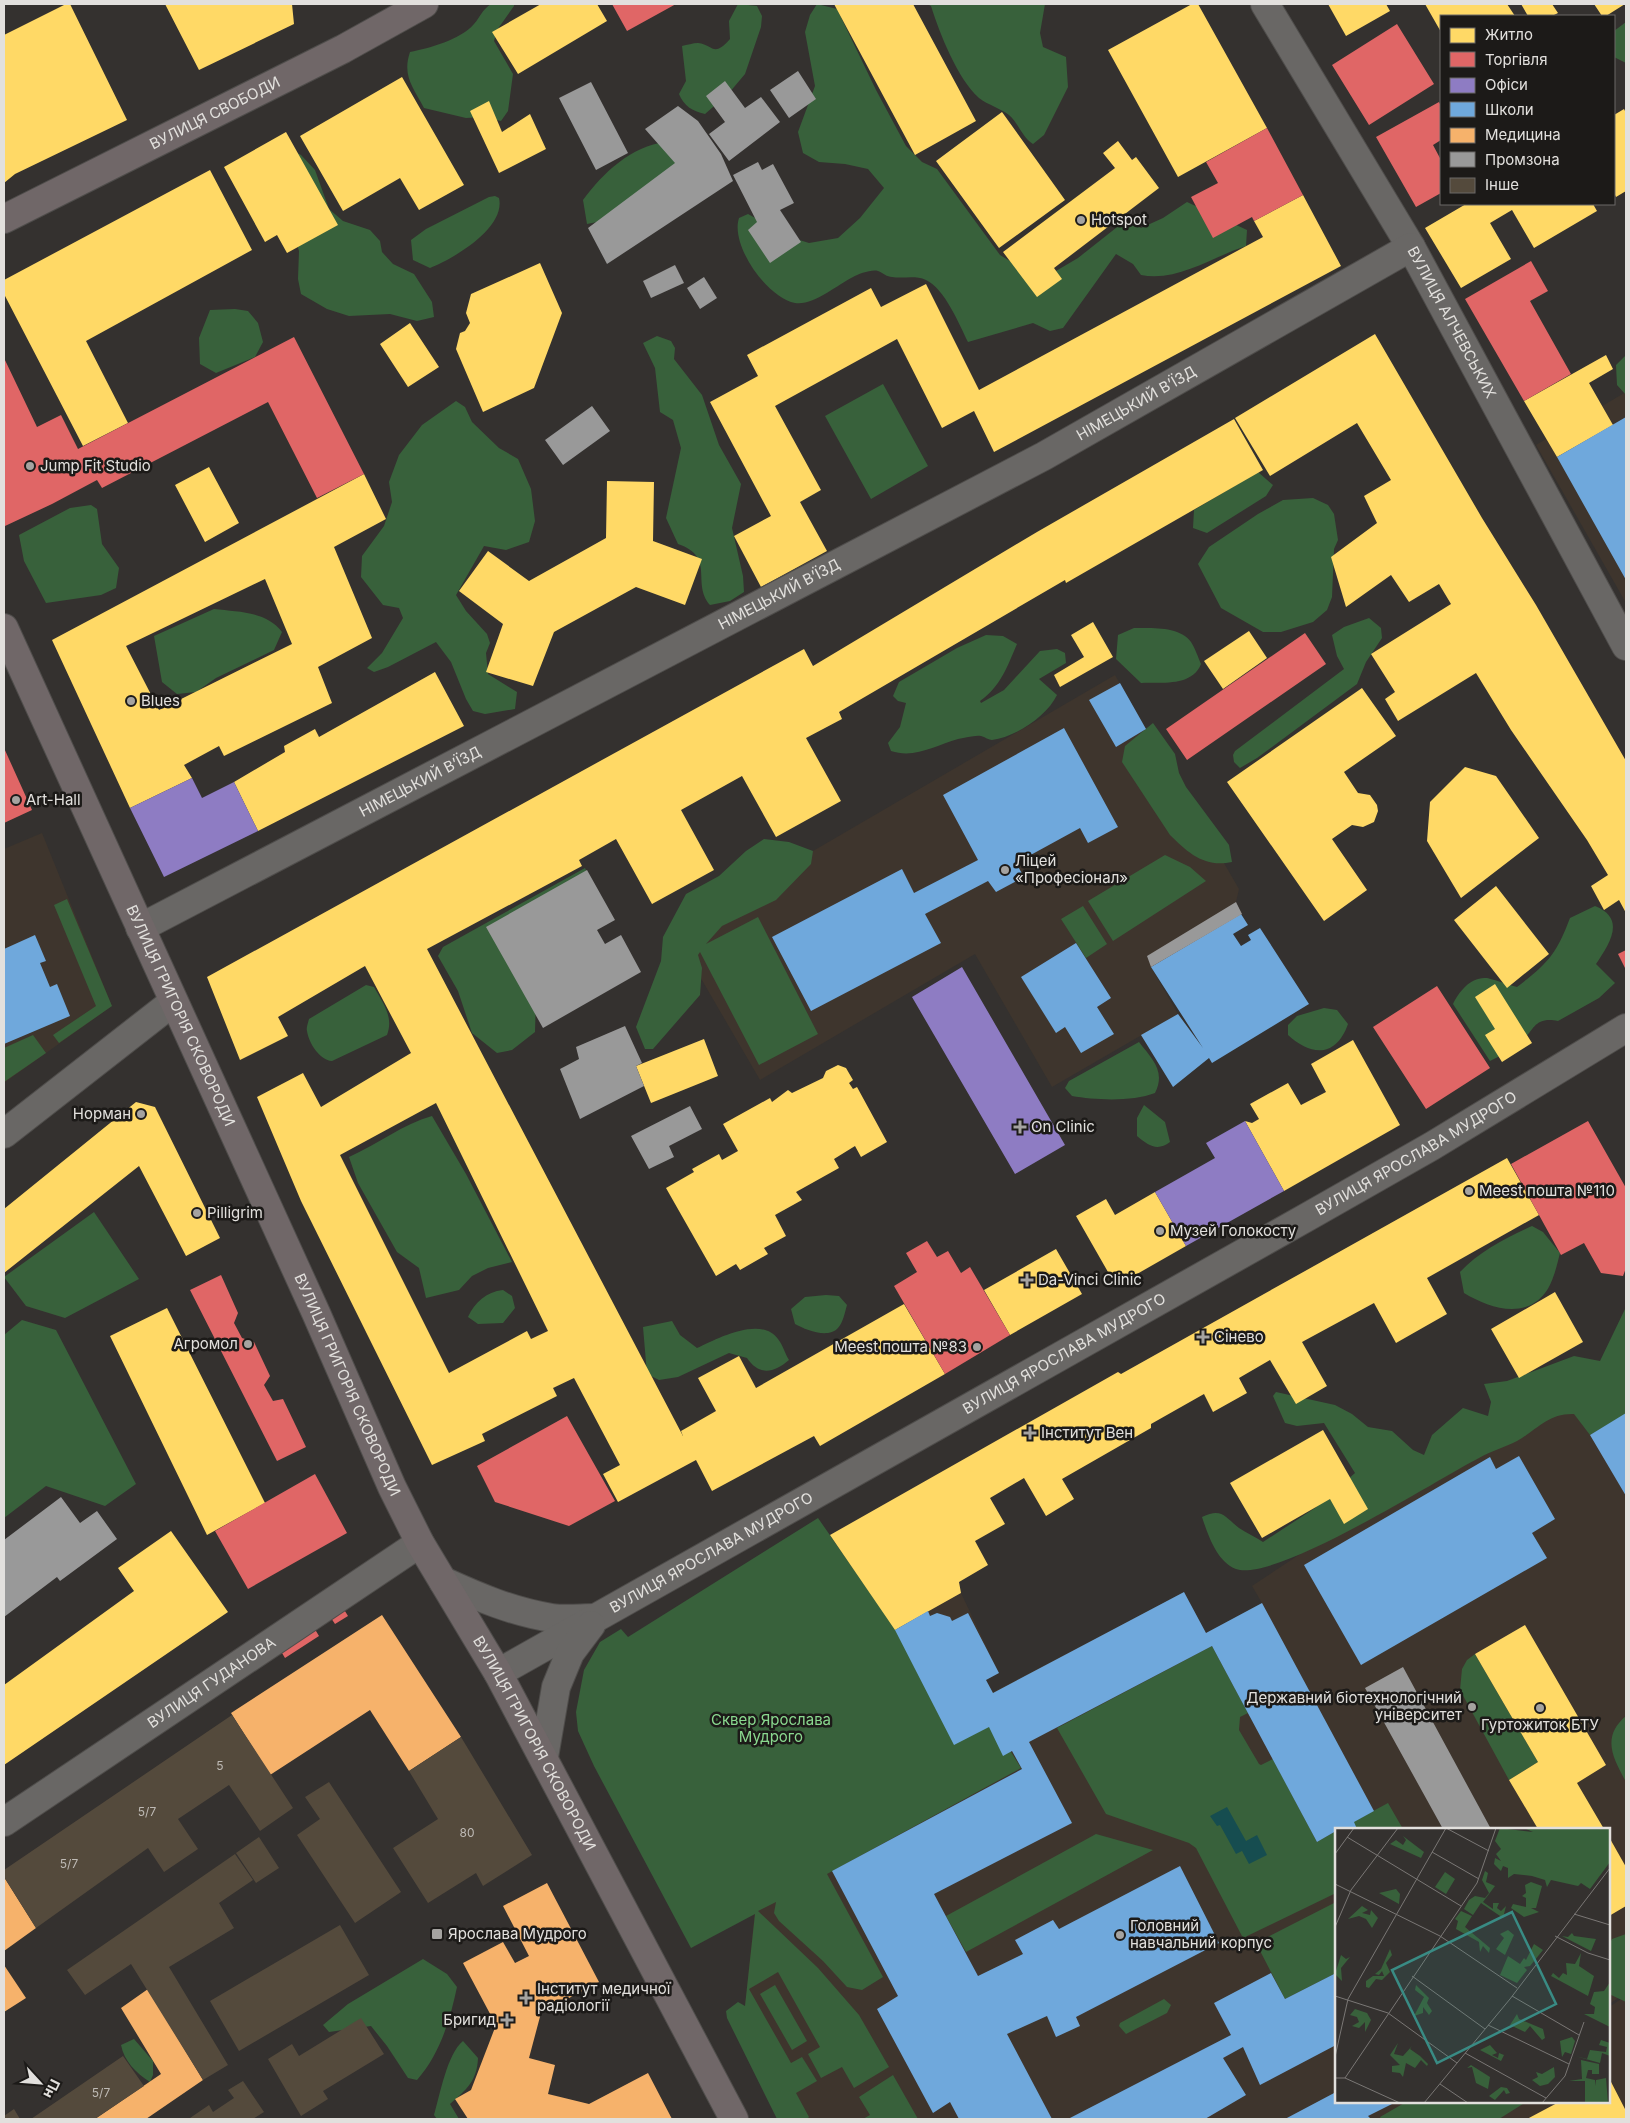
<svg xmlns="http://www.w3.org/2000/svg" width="1630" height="2123" font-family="Inter,sans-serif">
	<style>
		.built { fill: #3e352d }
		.green { fill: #38613b }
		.water { fill: #164d50 }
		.homes { fill: #ffd966; fill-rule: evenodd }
		.shops { fill: #e06666 }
		.offices { fill: #8e7cc3 }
		.schools { fill: #6fa8dc }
		.health { fill: #f6b26b }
		.industry { fill: #999 }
		.building { fill: #544a3c }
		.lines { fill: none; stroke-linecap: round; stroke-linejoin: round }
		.minor-casing { stroke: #4f4d4b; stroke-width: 30 }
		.major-casing { stroke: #4f4d4b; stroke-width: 30 }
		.minor { stroke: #696765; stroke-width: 28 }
		.major { stroke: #706768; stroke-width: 28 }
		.poi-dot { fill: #a5a3a0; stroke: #1c1a18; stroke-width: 2 }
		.labels { text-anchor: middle; stroke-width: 5; stroke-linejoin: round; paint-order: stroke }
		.number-label { font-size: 12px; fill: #bebab5 }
		.street-label { font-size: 15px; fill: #e2e0dd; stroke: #1c1a18 }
		.poi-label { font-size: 15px; fill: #e2e0dd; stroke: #1c1a18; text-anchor: start }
		.park-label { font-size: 15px; fill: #8ad98f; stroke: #1c1a18 }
		.inset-road { fill: none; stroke: #7a7775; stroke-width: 1 }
		.view { fill: #398b84; fill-opacity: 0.15; stroke: #398b84; stroke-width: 2.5 }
		.inset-edge { fill: none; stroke: #e2e0dd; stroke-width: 2.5 }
	</style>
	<rect width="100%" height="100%" fill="#34312f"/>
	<path class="built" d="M 1626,392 L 1626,603 L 1536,445 Z
		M 1115,675 L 1239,889 L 1236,902 L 1242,914 L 1151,967 L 1178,1014 L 1052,1087 L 975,954 L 760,1080 L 674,932 Z
		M 42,833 L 112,1006 L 4,1083 L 4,849 Z
		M 1626,1360 L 1626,1993 L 1609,2004 L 1609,1829 L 1336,1829 L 1336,2102 L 1452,2102 L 1424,2119 L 805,2119 L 744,2015 L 755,1910 L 895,1630 L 961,1593 L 999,1673 L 986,1680 L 993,1692 L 1184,1592 L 1206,1633 L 1262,1603 L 1252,1586 L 1368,1509 Z
		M 1626,1996 L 1626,2119 L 1429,2119 L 1457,2102 L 1609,2102 L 1609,2007 Z"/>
	<path class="green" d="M 491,4 L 514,4 L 514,6 L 497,30 L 494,41 L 513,74 L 508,111 L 501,121 L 483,117 L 466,118 L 424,108 C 413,87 402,76 410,52 C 430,48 460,40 474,24 C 481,16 481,11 491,4 Z
		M 738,4 L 757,6 L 762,16 L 761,27 L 745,74 L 729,93 L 705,114 C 692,111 684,106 679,94 L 686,81 L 682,46 C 687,45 693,43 698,43 C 714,45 713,58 730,39 L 729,21 Z
		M 817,4 L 837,9 L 876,90 L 906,146 L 922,162 L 937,169 L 1000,255 L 1028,272 L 1044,278 L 1078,258 L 1126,220 L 1141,228 L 1163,218 L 1187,202 L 1247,230 L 1246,246 C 1212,257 1178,282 1141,275 L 1133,264 L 1116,254 L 1063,328 L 1050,331 L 1033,323 L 968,342 C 959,324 945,289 926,280 C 915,275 903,279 892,277 C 887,277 883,273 878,271 C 872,269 858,274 853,277 C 837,285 813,306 795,303 C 767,298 730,245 739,218 L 748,214 L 790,237 L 809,243 L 838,238 L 860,218 L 884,188 L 868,169 L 845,164 L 819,162 L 803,153 L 798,132 L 815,86 L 805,32 L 810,15 Z
		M 927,4 L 1045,4 L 1040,33 L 1043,47 L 1066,57 L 1068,87 L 1044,135 L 1033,144 C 1022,137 1019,124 1009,115 C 1000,108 988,105 979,98 C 957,78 940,34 931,6 Z
		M 1626,22 L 1626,63 L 1614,57 L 1614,31 Z
		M 666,142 L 684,170 L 597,222 L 587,224 L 583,200 C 603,173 631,146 666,142 Z
		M 286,147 L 301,155 L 315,170 L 329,209 L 343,221 L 370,230 L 380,241 L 382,252 L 393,264 L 414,274 L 432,302 L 434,317 L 417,321 L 390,314 L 349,316 L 327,309 L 301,294 L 298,279 L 299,251 L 294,235 Z
		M 495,196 L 499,198 C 506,228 453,259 430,268 L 413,260 L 411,240 L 426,229 L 489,197 Z
		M 235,309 L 248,311 L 258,323 L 263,342 L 255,357 L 216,373 L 200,364 L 199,338 L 210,310 Z
		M 657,336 L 671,341 L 675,348 L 674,359 L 702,395 L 719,445 L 741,484 L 732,528 L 743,576 L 744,592 L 730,601 L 710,605 C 691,583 716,557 678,544 L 666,518 L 681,448 L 673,420 L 660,412 L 655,368 L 643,343 Z
		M 1626,355 L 1626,395 L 1617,385 L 1616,365 Z
		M 883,384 L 928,466 L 871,499 L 825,416 Z
		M 456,401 L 465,407 L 472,422 L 499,448 L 518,459 L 531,489 L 535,521 L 529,542 L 506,550 L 484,546 L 456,595 L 466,611 L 487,634 L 490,643 L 486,653 L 488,674 L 517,692 L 515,709 L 485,714 L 473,711 L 466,699 L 451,662 L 436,642 L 388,667 L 374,672 L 367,668 L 382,653 L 403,618 L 399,608 L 383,605 L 361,577 L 362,556 L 384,526 L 392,502 L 389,482 L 399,455 L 422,425 Z
		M 1258,472 L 1273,485 L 1266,496 L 1207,533 L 1193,528 L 1194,510 Z
		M 1313,498 L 1328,505 L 1334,514 L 1338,540 L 1334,549 L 1332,597 L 1327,610 L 1313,622 L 1281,632 L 1263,632 L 1221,608 L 1198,564 L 1209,547 L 1258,514 L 1283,500 Z
		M 91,505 L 97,509 L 102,544 L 119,568 L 116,588 L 101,595 L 46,603 L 24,561 L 19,535 L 70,508 Z
		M 214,609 C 238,612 266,611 282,632 L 274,650 L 216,678 L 196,692 L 177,694 L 162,682 L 154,636 Z
		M 1369,618 L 1381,628 L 1382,638 L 1366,662 L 1357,684 L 1257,758 L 1240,768 L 1234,762 L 1233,755 L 1235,751 L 1344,669 L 1337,656 L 1332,635 L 1344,627 Z
		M 1134,628 C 1151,628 1180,626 1191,642 C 1195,648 1198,657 1201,664 C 1192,687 1161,682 1141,683 L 1116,659 L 1118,635 Z
		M 986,635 L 1003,636 L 1017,644 C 1007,667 1001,686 980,701 L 981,703 L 1004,690 L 1040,651 L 1057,649 L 1065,653 L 1066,663 L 1039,679 L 1057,695 C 1047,716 1016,737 992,740 C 989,740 985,737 981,736 C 974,735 966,738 958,739 C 936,745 915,759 891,751 L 888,743 L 900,727 L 906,703 L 898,701 L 893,696 L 899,682 L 957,648 Z
		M 1153,723 L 1175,754 L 1179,773 L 1186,787 L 1229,845 L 1232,862 C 1205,868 1188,853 1170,835 L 1122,762 L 1125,746 Z
		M 764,839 L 789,842 L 813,851 L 811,864 L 776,900 L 722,926 L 706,944 L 758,917 L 818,1034 L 759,1065 L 700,952 L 698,955 L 702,968 L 700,995 L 653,1049 L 645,1049 L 636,1027 L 661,961 L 663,937 L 686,894 L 719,876 L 746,851 Z
		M 1165,855 L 1190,867 L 1206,881 L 1113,941 L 1088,901 Z
		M 585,868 L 591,881 L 536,996 L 535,1032 L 512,1050 L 497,1053 L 472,1033 L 458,991 L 438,956 L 443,947 Z
		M 67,899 L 112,1006 L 59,1043 L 53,1035 L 96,1006 L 54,905 Z
		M 1083,906 L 1107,944 L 1086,958 L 1061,919 Z
		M 1595,906 C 1627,919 1609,944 1596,964 L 1615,983 L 1599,998 L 1558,1021 C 1532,1016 1534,1033 1518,1045 C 1510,1052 1499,1056 1490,1061 L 1453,1004 C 1459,992 1470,977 1486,978 C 1490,978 1509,985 1517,987 C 1548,963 1556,955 1570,918 Z
		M 366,985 L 374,987 C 383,1003 394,1017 387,1035 L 332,1061 C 320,1060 309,1044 307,1031 C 306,1028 308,1023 309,1019 Z
		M 1324,1008 L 1337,1010 L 1348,1024 C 1336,1058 1311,1056 1288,1035 L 1288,1025 L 1297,1016 Z
		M 33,1035 L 46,1053 L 4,1082 L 4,1048 Z
		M 1139,1042 C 1152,1059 1166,1071 1155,1093 C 1132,1102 1095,1100 1072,1096 L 1065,1088 L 1069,1081 Z
		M 1144,1105 L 1165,1122 L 1170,1142 C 1157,1152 1148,1145 1137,1136 L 1137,1118 Z
		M 432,1116 L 466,1174 L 512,1262 L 488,1268 L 472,1276 L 459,1290 L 426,1298 L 419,1268 L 397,1252 L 358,1183 L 349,1157 C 378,1144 403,1124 432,1116 Z
		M 94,1212 L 139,1279 L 65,1318 L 26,1306 L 4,1277 Z
		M 1532,1226 L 1543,1232 L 1560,1253 C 1557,1265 1553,1283 1545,1293 C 1524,1320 1489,1308 1464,1293 L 1460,1272 C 1480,1251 1506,1238 1532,1226 Z
		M 503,1290 L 512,1296 L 515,1308 L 503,1323 L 478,1324 L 468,1317 C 475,1302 486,1292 503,1290 Z
		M 826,1295 L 839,1296 L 847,1305 C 845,1312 843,1323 838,1328 C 828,1339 806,1330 795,1324 L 791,1309 L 805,1297 Z
		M 1626,1307 L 1626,1414 L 1590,1435 L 1574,1414 C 1548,1413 1537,1430 1517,1441 C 1505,1447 1491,1451 1479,1458 C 1438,1479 1275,1583 1236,1569 C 1217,1562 1208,1535 1202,1517 C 1222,1507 1225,1517 1239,1528 C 1246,1533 1256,1537 1263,1542 L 1315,1508 L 1355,1473 L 1324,1423 L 1297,1426 L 1285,1423 L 1273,1396 L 1276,1392 L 1335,1405 L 1352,1414 L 1368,1427 L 1392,1431 L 1413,1450 L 1424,1455 L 1432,1435 L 1463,1408 L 1488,1416 L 1491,1402 L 1484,1384 L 1507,1381 L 1574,1356 L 1600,1361 Z
		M 22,1320 L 56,1330 L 136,1484 L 105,1506 L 46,1486 L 4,1518 L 4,1335 Z
		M 672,1321 L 680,1335 L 697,1348 C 716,1339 761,1315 778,1339 C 783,1345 785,1354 789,1360 C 774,1373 759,1376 747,1358 L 729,1353 L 678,1377 L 659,1380 L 647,1374 L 643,1327 Z
		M 818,1518 L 884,1613 L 990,1718 L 1021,1768 L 827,1874 L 883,1977 L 862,1990 L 847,1987 L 823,1961 L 779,1921 L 774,1913 L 776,1902 L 758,1911 L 818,1968 L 859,2015 L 889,2067 L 854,2088 L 842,2067 L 821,2078 L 808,2054 L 820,2047 L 778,1972 L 749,1989 L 791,2063 L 802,2057 L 817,2081 L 796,2093 L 809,2117 L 807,2119 L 777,2119 L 727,2018 L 726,2011 L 738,2002 L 745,2006 L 755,1914 L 691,1948 L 594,1766 L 578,1731 L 576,1712 L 584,1670 L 600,1642 L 621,1629 L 628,1637 Z
		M 1212,1646 L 1248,1713 L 1240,1717 L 1239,1730 L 1259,1764 L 1261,1765 L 1273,1759 L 1317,1842 L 1336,1831 L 1336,1893 L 1243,1938 L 1196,1848 L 1189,1843 L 1106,1814 L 1057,1728 Z
		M 1475,1654 L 1538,1762 L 1509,1780 L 1460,1690 L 1462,1669 L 1467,1660 Z
		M 1626,1716 L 1626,1782 C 1613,1758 1601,1737 1626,1716 Z
		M 1388,1803 L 1403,1829 L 1340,1829 Z
		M 1096,1834 L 1153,1850 L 966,1952 L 946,1916 Z
		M 1336,1902 L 1336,1973 L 1285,1999 L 1256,1943 Z
		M 1626,1934 L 1626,2002 L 1609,1994 L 1609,1945 L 1612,1939 Z
		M 423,1959 L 447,1974 L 457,1987 C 450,2020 440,2054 417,2080 L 408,2078 L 387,2046 L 371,2026 L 329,2032 L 323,2025 L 348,2004 Z
		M 775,1985 L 807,2041 L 792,2050 L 760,1994 Z
		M 1164,1999 L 1171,2005 L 1167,2013 L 1126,2034 L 1119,2026 L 1120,2023 Z
		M 134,2039 L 153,2061 L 153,2075 L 150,2082 C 136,2073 124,2061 121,2045 Z
		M 463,2041 L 478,2058 C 477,2081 467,2089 450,2104 L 459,2119 L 437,2119 L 434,2115 C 440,2095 447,2054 463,2041 Z
		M 893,2075 L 918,2119 L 863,2119 L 870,2115 L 859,2097 Z
		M 1406,2102 L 1526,2102 L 1499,2119 L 1381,2119 L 1380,2117 Z"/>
	<path class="water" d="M 1227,1807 L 1246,1841 L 1257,1835 L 1267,1855 L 1249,1864 L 1242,1851 L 1236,1854 L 1220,1825 L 1217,1826 L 1210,1816 Z"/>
	<path class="homes" d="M 66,4 L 70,4 L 127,120 L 15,174 L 4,183 L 4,35 Z
		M 165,4 L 292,4 L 294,24 L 199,70 Z
		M 541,4 L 597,4 L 607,21 L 518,74 L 492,32 Z
		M 834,4 L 913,4 L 976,121 L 915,155 Z
		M 1192,4 L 1198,4 L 1267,128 L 1178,177 L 1108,50 Z
		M 1328,4 L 1386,4 L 1390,11 L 1346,36 Z
		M 1425,4 L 1507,4 L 1515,16 L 1441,16 L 1441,32 Z
		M 1521,4 L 1552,4 L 1558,13 L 1552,16 L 1528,16 Z
		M 1594,4 L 1625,4 L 1606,16 L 1602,16 Z
		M 402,77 L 464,185 L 419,210 L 400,178 L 343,211 L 300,136 Z
		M 489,101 L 502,132 L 530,114 L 546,149 L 499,173 L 470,111 Z
		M 1624,109 L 1626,113 L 1626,191 L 1616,197 L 1614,193 L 1614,115 Z
		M 1002,112 L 1065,200 L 999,248 L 936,161 Z
		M 286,132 L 338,225 L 287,253 L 277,235 L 265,242 L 224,167 Z
		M 1118,141 L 1132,160 L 1136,157 L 1159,188 L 1054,268 L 1062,279 L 1037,297 L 1003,252 L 1115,168 L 1103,153 Z
		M 210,170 L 252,250 L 86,341 L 128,423 L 83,446 L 4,294 L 4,280 Z
		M 1303,195 L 1341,266 L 994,452 L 974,411 L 942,428 L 897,339 L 775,406 L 821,490 L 800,502 L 827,551 L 761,587 L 734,536 L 771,516 L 710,402 L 758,376 L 747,355 L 871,288 L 881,307 L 926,284 L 979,390 L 1263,237 L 1254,221 Z
		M 1466,204 L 1593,204 L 1597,211 L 1534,248 L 1512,210 L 1490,223 L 1511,259 L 1461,288 L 1425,228 Z
		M 540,263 L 562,313 L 534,388 L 483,412 L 456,349 L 460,333 L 465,331 L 470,323 L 466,313 L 471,294 Z
		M 410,323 L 439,367 L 408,387 L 380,344 Z
		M 1375,334 L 1482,518 L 1536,605 L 1626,761 L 1626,913 L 1619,900 L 1604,910 L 1591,886 L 1608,875 L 1587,840 L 1511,730 L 1476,673 L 1398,721 L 1385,699 L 1395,692 L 1371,654 L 1451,604 L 1439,584 L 1409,602 L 1391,575 L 1346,607 L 1331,557 L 1377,523 L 1364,496 L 1391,480 L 1357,423 L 1270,476 L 1235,418 Z
		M 1606,355 L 1613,369 L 1589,383 L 1613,425 L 1557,457 L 1524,401 Z
		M 1234,419 L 1263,470 L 1066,583 L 1065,580 L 839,712 L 842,719 L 806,738 L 841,801 L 776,837 L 742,776 L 681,810 L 714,870 L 652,904 L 616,839 L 579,860 L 582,866 L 427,949 L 683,1436 L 681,1431 L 716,1411 L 698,1378 L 739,1356 L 756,1388 L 904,1304 L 945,1374 L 820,1446 L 814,1436 L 712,1491 L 696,1460 L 618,1502 L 603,1474 L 620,1465 L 574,1378 L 553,1388 L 557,1396 L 482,1434 L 485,1441 L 432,1465 L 301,1201 L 257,1097 L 303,1073 L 321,1107 L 411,1053 L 365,966 L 278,1017 L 288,1036 L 240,1060 L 207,977 L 804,649 L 813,666 L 1037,532 ZM 436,1103 L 548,1331 L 531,1339 L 527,1331 L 449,1373 L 340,1155 Z
		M 209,467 L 239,523 L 205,542 L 175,485 Z
		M 364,474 L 386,519 L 334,547 L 372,638 L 318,667 L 332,703 L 224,756 L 219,746 L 184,765 L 192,778 L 130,808 L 52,640 ZM 265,579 L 292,644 L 159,710 L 126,646 Z
		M 607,481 L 654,482 L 653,541 L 702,559 L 685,605 L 636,587 L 554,632 L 533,686 L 486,672 L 503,624 L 459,591 L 488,551 L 529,581 L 606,538 Z
		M 1093,622 L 1113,657 L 1060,687 L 1054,675 L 1084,657 L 1071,635 Z
		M 1249,631 L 1267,658 L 1223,689 L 1204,661 Z
		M 435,672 L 464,726 L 258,831 L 234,782 L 285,752 L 284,746 L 315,729 L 319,737 Z
		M 1362,688 L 1396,736 L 1344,772 L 1358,793 L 1370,795 L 1377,805 L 1378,811 L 1374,822 L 1363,827 L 1352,825 L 1332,839 L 1367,890 L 1324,921 L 1227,782 Z
		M 1465,767 L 1496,776 L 1539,838 L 1461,898 L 1427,841 L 1430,802 Z
		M 1496,886 L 1549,954 L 1507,988 L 1454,920 Z
		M 1495,984 L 1532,1043 L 1502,1062 L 1485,1035 L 1495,1029 L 1475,997 Z
		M 704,1039 L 718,1076 L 651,1103 L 636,1066 Z
		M 1353,1040 L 1400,1125 L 1284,1191 L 1245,1121 L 1252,1123 L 1259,1119 L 1250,1104 L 1288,1083 L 1301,1105 L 1326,1092 L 1311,1064 Z
		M 838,1065 L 846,1068 L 853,1080 L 849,1083 L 853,1089 L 857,1087 L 887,1142 L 861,1157 L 855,1146 L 834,1159 L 839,1168 L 796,1192 L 802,1200 L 775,1215 L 786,1236 L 764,1248 L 768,1254 L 740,1270 L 736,1264 L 716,1276 L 666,1188 L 694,1172 L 692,1169 L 719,1154 L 722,1160 L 738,1151 L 723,1124 L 770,1098 L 772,1102 L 788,1090 L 792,1093 L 823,1078 L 826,1071 Z
		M 136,1102 L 155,1107 L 220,1238 L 186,1256 L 139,1166 L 4,1273 L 4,1209 Z
		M 1507,1158 L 1539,1215 L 1427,1278 L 1447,1314 L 1396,1343 L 1374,1303 L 1302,1342 L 1327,1386 L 1296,1404 L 1270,1360 L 1239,1378 L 1247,1393 L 1213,1412 L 1204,1394 L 1151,1424 L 1151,1428 L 1062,1479 L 1074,1499 L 1046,1516 L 1024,1478 L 990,1498 L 1005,1524 L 975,1541 L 988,1565 L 959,1582 L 961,1593 L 895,1630 L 830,1535 L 1118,1372 L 1121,1374 Z
		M 1155,1192 L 1186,1246 L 1116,1286 L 1076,1216 L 1106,1199 L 1115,1215 Z
		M 1056,1249 L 1082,1294 L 1010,1335 L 984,1290 Z
		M 1555,1292 L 1583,1342 L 1519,1378 L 1491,1329 Z
		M 167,1308 L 265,1503 L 207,1535 L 110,1336 Z
		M 1323,1430 L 1368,1509 L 1344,1524 L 1330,1499 L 1262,1538 L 1230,1483 Z
		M 171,1531 L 228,1612 L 4,1765 L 4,1685 L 134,1591 L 118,1568 Z
		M 1525,1625 L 1606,1765 L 1577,1783 L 1604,1829 L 1538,1829 L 1509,1780 L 1538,1762 L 1475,1654 Z
		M 1609,1837 L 1626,1867 L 1626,1906 L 1609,1916 Z
		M 1609,2078 L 1626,2111 L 1626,2119 L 1527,2119 L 1559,2102 L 1609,2102 Z"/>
	<path class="shops" d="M 612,4 L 676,4 L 627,31 Z
		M 1397,24 L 1434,84 L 1369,125 L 1332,65 Z
		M 1439,102 L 1441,106 L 1441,140 L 1433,145 L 1441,160 L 1441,193 L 1416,207 L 1376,137 Z
		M 1267,128 L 1303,195 L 1254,221 L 1252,217 L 1213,238 L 1191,197 L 1218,183 L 1206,162 Z
		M 1531,261 L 1548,291 L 1530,301 L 1571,374 L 1524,401 L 1465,299 Z
		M 294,337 L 364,474 L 317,498 L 268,402 L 102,488 L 97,480 L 52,504 L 5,526 L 4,358 L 37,427 L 61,415 L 78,449 Z
		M 1305,633 L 1326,664 L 1187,760 L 1166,729 Z
		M 4,748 L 32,810 L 4,823 Z
		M 1626,950 L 1626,970 L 1618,954 Z
		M 1437,986 L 1490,1068 L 1426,1109 L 1373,1027 Z
		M 1588,1121 L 1626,1188 L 1626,1268 L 1623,1276 L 1601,1273 L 1584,1243 L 1561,1255 L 1511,1164 Z
		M 927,1241 L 937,1257 L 948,1251 L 961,1273 L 970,1267 L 1010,1335 L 945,1374 L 894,1286 L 917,1272 L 906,1253 Z
		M 221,1275 L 238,1313 L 234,1323 L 242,1338 L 254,1342 L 270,1376 L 264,1385 L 273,1401 L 283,1399 L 306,1447 L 277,1461 L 190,1290 Z
		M 567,1416 L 615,1501 L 569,1526 L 495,1502 L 477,1466 Z
		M 315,1474 L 347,1533 L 248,1589 L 215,1531 Z
		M 340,1603 L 348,1616 L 335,1624 L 327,1612 Z
		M 310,1621 L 319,1636 L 285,1658 L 276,1643 Z"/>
	<path class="offices" d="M 192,778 L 202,798 L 234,782 L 258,831 L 164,877 L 130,808 Z
		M 962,967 L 1065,1145 L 1015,1174 L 912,997 Z
		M 1245,1121 L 1284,1191 L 1186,1246 L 1155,1192 L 1215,1158 L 1206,1143 Z"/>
	<path class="schools" d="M 1626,417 L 1626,580 L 1557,457 Z
		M 1120,683 L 1146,729 L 1116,747 L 1089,700 Z
		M 1064,728 L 1118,827 L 1088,843 L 1080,828 L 1016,863 L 1024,877 L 996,892 L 988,881 L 925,914 L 941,943 L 811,1011 L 772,937 L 902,869 L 914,893 L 978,860 L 943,795 Z
		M 1241,914 L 1248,925 L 1233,934 L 1241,946 L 1251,940 L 1248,935 L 1260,928 L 1309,1004 L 1212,1063 L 1209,1058 L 1173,1087 L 1141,1035 L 1178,1014 L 1203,1048 L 1151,967 Z
		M 35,935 L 46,961 L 40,963 L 50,987 L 57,984 L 70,1016 L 4,1044 L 4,949 Z
		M 1076,943 L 1111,998 L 1097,1007 L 1114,1034 L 1081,1053 L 1065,1027 L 1056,1033 L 1021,977 Z
		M 1626,1413 L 1626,1496 L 1590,1435 Z
		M 1519,1456 L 1555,1519 L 1532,1533 L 1547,1558 L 1361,1665 L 1304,1565 L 1490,1457 L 1496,1469 Z
		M 1184,1592 L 1206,1633 L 1262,1603 L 1374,1811 L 1354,1822 L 1357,1829 L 1336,1829 L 1336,1831 L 1317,1842 L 1212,1646 L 1029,1742 L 1072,1823 L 934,1894 L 978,1976 L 1023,1954 L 1015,1940 L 1053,1920 L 1059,1929 L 1180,1866 L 1219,1943 L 1076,2017 L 1080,2026 L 1056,2037 L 1047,2016 L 1007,2034 L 1052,2119 L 959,2119 L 950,2102 L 933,2113 L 877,2009 L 898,1996 L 832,1871 L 1022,1769 L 1012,1751 L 1003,1756 L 989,1727 L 954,1745 L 895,1630 L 928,1611 L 930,1616 L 937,1613 L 950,1617 L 952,1621 L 968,1613 L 999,1673 L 986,1680 L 993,1693 Z
		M 1271,1973 L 1285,1999 L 1336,1973 L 1336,2045 L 1260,2085 L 1243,2047 L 1223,2058 L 1246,2095 L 1205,2119 L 1068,2119 L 1231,2035 L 1214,2003 Z
		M 1336,2092 L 1336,2102 L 1396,2102 L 1368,2116 L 1371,2119 L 1285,2119 Z"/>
	<path class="health" d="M 382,1615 L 461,1737 L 409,1771 L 370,1710 L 270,1775 L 231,1713 Z
		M 4,1877 L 36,1928 L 4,1951 Z
		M 547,1883 L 599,1982 L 541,2013 L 529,2058 L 555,2065 L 548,2094 L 589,2104 L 648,2073 L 672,2119 L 468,2119 L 455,2099 L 471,2090 L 496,2025 L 463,1963 L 503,1942 L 515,1963 L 529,1956 L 503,1906 Z
		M 4,1965 L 26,1998 L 4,2012 Z
		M 148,1989 L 203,2080 L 146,2119 L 95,2119 L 161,2074 L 121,2008 Z"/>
	<path class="industry" d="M 798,71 L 816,99 L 789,118 L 770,90 Z
		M 725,81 L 745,108 L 761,97 L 780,122 L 729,161 L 709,134 L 725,122 L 706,96 Z
		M 591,82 L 628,153 L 596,170 L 559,98 Z
		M 678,106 L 698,121 L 721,154 L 733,181 L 607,264 L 588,228 L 675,163 L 645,129 Z
		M 758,162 L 762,170 L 773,164 L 794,203 L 780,210 L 801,242 L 770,263 L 748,230 L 757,222 L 733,175 Z
		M 675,265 L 684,283 L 651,298 L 643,281 Z
		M 704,277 L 717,298 L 700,309 L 687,288 Z
		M 592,406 L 610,431 L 563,465 L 545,440 Z
		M 587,870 L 615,920 L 597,930 L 605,944 L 621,935 L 641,972 L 543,1028 L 486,927 Z
		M 1236,902 L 1242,914 L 1151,967 L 1147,956 Z
		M 625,1026 L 642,1063 L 636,1066 L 644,1086 L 580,1119 L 560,1069 L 579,1059 L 576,1047 Z
		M 690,1106 L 702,1129 L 669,1146 L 674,1157 L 649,1169 L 631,1136 Z
		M 61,1497 L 80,1523 L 97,1511 L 117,1539 L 60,1581 L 57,1577 L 4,1617 L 4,1540 Z
		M 1403,1667 L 1491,1829 L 1443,1829 L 1365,1688 Z"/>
	<path class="building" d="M 232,1715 L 293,1808 L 260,1831 L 229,1785 L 178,1819 L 198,1849 L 164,1872 L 148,1848 L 36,1928 L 4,1877 L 4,1870 Z
		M 461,1737 L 532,1855 L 483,1886 L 476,1873 L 428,1903 L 393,1848 L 438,1819 L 409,1771 Z
		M 329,1782 L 401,1892 L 355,1923 L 297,1835 L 320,1819 L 305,1797 Z
		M 259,1837 L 279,1868 L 256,1883 L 236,1853 Z
		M 235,1854 L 253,1880 L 219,1903 L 234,1928 L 169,1967 L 228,2065 L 203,2080 L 131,1964 L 85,1995 L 67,1970 Z
		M 340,1925 L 369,1975 L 239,2051 L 210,2001 Z
		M 361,2018 L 384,2054 L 323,2091 L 328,2099 L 301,2116 L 268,2059 L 292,2044 L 299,2056 Z
		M 123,2056 L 144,2086 L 95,2119 L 31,2119 Z
		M 243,2081 L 264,2112 L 253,2119 L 191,2119 L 190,2118 L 209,2105 L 213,2112 L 234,2098 L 228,2090 Z
		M 14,2109 L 20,2119 L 4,2119 L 4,2116 Z"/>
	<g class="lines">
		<g class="minor-casing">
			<g id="minor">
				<path id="s1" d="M 1265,4 L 1411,247 L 1626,646"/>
				<path id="s2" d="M 140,928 L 1044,456 L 1411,247"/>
				<path d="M 4,1134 L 173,1002"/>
				<path d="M 443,1581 C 478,1597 513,1612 552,1618 C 566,1620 581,1618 595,1618"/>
				<path id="s3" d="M 498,1673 L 1309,1216 L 1432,1146 L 1626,1028"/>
				<path d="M 544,1757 L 556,1687 L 570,1653 L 591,1625"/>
				<path id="s4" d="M 4,1822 L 420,1543"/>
			</g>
		</g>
		<g class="major-casing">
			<g id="major">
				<path id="s5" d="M 4,219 L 343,49 L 424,4"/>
				<path id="s6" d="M 4,628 L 316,1313 L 392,1487 L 420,1543 L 498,1673 L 734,2119"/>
			</g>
		</g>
		<use href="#minor" class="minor"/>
		<use href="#major" class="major"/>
	</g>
	<g class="poi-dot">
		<circle cx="1081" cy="220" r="5"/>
		<circle cx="30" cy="466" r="5"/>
		<circle cx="131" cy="701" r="5"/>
		<circle cx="16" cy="800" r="5"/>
		<circle cx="1005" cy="870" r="5"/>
		<circle cx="141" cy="1114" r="5"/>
		<path d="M1017.5 1119.5h5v5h5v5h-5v5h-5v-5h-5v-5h5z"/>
		<circle cx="1469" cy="1191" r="5"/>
		<circle cx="197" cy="1213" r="5"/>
		<circle cx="1160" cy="1231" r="5"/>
		<path d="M1024.5 1272.5h5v5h5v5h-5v5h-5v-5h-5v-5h5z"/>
		<path d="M1200.5 1329.5h5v5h5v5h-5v5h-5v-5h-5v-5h5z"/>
		<circle cx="248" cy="1344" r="5"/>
		<circle cx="977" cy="1347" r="5"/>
		<path d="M1027.5 1425.5h5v5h5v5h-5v5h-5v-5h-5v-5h5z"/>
		<circle cx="1472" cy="1707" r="5"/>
		<circle cx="1540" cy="1708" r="5"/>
		<rect x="431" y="1928" width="12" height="12" rx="2.5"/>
		<circle cx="1120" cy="1935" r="5"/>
		<path d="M523.5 1990.5h5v5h5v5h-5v5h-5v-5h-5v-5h5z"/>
		<path d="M504.5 2012.5h5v5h5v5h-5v5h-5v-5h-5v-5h5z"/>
	</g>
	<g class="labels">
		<g class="number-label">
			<text x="220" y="1770">5</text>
			<text x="147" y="1816">5/7</text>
			<text x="467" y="1837">80</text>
			<text x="69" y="1868">5/7</text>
			<text x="101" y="2097">5/7</text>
		</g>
		<g class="street-label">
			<text dy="5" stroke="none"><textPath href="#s5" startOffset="236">ВУЛИЦЯ СВОБОДИ</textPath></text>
			<text dy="5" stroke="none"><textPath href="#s1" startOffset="369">ВУЛИЦЯ АЛЧЕВСЬКИХ</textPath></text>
			<text dy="5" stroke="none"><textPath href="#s2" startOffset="1126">НІМЕЦЬКИЙ В’ЇЗД</textPath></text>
			<text dy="5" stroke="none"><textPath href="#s2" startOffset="721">НІМЕЦЬКИЙ В’ЇЗД</textPath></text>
			<text dy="5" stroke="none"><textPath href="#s2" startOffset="316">НІМЕЦЬКИЙ В’ЇЗД</textPath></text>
			<text dy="5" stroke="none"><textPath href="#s6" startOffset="426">ВУЛИЦЯ ГРИГОРІЯ СКОВОРОДИ</textPath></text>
			<text dy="5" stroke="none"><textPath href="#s3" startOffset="1055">ВУЛИЦЯ ЯРОСЛАВА МУДРОГО</textPath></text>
			<text dy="5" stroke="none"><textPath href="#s3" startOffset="650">ВУЛИЦЯ ЯРОСЛАВА МУДРОГО</textPath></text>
			<text dy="5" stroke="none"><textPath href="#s6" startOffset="831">ВУЛИЦЯ ГРИГОРІЯ СКОВОРОДИ</textPath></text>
			<text dy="5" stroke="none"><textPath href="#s3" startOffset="245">ВУЛИЦЯ ЯРОСЛАВА МУДРОГО</textPath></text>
			<text dy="5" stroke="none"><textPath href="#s4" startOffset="250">ВУЛИЦЯ ГУДАНОВА</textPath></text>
			<text dy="5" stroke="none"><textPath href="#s6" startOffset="1236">ВУЛИЦЯ ГРИГОРІЯ СКОВОРОДИ</textPath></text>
		</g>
		<g class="poi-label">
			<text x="1091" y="225">Hotspot</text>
			<text x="40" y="471">Jump Fit Studio</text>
			<text x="141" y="706">Blues</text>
			<text x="26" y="805">Art-Hall</text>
			<text x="1015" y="866">Ліцей<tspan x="1015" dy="17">«Професіонал»</tspan></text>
			<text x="131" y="1119" text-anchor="end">Норман</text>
			<text x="1031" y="1132">On Clinic</text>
			<text x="1479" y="1196">Meest пошта №110</text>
			<text x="207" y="1218">Pilligrim</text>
			<text x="1170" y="1236">Музей Голокосту</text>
			<text x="1038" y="1285">Da-Vinci Сlinic</text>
			<text x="1214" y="1342">Сінево</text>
			<text x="238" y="1349" text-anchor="end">Агромол</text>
			<text x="967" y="1352" text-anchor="end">Meest пошта №83</text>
			<text x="1041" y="1438">Інститут Вен</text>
			<text x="1462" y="1703" text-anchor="end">Державний біотехнологічний<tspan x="1462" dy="17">університет</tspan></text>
			<text x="1540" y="1730" text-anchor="middle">Гуртожиток БТУ</text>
			<text x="1130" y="1931">Головний<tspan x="1130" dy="17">навчальний корпус</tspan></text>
			<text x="448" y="1939">Ярослава Мудрого</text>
			<text x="537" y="1994">Інститут медичної<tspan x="537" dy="17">радіології</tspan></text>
			<text x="496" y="2025" text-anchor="end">Бригид</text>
		</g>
		<g class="park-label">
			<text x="771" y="1725">Сквер Ярослава<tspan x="771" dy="17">Мудрого</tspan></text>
		</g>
	</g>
	<g transform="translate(1335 1828)">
		<rect width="275" height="275" fill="#34312f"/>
		<path d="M 165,0 L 198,4 L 189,0 L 275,0 L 275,34 L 255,61 L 246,55 L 243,58 L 216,52 L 212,59 L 210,52 L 197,48 L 179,46 L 173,50 L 173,40 L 168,38 L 166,43 L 159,36 L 160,30 L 166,33 L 161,26 L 166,21 L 160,13 ZM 68,8 L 89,24 L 86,30 L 55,16 L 61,12 L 68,17 L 71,12 ZM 150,43 L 153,45 L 151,54 L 160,58 L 148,74 L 158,81 L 158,75 L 164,75 L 162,80 L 166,83 L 171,78 L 168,90 L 146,75 L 138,87 L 129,81 L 134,72 L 140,68 L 150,70 L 154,65 L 147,52 ZM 110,44 L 120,51 L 111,66 L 100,59 ZM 196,54 L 207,58 L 201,80 L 196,80 L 204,84 L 189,89 L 176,80 L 178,76 L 191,79 L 191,70 L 187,68 L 191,65 L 190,57 ZM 61,61 L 65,66 L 64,76 L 44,65 ZM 27,78 L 33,82 L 27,85 L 35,87 L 36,82 L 43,90 L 37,100 L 31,91 L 24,88 L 13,91 ZM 126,83 L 137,88 L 130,99 L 155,120 L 154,125 L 148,118 L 145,124 L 144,114 L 121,101 L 123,93 L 120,91 ZM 173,102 L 179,107 L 170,127 L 161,121 L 169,110 L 165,106 ZM 237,105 L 239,108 L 261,111 L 256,123 L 227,108 L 233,109 ZM 199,116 L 208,122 L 195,138 L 189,139 L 192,142 L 182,155 L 165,147 L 173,128 L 185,136 L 189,130 L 191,132 ZM 55,121 L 57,127 L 51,135 L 55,144 L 47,152 L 41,151 L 34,160 L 31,159 L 31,153 L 38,148 L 49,148 L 47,143 L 44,147 L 40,146 L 46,141 ZM 246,125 L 244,138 L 259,148 L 253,168 L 216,148 L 218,145 L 224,150 L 228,145 L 232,147 L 231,135 L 240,136 ZM 6,127 L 11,131 L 15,129 L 6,140 L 7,153 L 0,146 ZM 275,154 L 275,199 L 249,186 L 259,186 L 260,179 L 255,176 L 259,164 L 269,163 ZM 81,157 L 94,170 L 92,175 L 97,183 L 94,187 L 88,179 L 88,185 L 79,188 L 89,169 L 80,162 ZM 20,181 L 32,185 L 36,192 L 30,204 L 30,194 L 24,200 L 17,198 L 24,194 L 22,189 L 15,187 ZM 182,186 L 184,191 L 208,201 L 210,210 L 207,212 L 195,198 L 190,204 L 175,197 ZM 237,209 L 240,213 L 236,226 L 230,224 L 227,229 L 225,213 ZM 266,212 L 275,215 L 275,228 L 267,225 L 265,235 L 240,228 L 252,231 L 255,222 L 271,224 L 272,219 L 264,217 ZM 63,215 L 59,226 L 68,228 L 77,218 L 75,221 L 85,228 L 93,236 L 92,238 L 86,232 L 80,240 L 71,235 L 68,249 L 65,245 L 57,244 L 57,238 L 65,237 L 55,227 ZM 155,217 L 162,225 L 157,227 L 163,230 L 164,225 L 169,227 L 166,233 L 145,222 ZM 246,232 L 264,236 L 264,246 L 257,246 L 257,242 L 253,242 L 251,250 L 260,252 L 261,258 L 261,252 L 271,250 L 273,275 L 247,275 L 250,274 L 250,253 L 234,253 L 247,251 ZM 136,237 L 155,249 L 153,261 L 141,255 L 137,239 L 132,240 ZM 219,239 L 220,249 L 213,256 L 205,258 L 197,252 L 203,249 L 201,244 L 207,246 ZM 166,259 L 172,260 L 175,265 L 171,266 L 169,262 L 160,272 L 154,268 Z" fill="#38613b"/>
		<path class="inset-road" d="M 111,0 L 154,23M 12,9 L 126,78M 97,24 L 144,51M 0,26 L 19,0M 0,56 L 105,108 L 182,160M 239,86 L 275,97M 0,99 L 16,62 L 63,0M 220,108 L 253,125 L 275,132M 77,148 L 150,201M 0,168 L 53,185 L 122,235M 177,168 L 244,207M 153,197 L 234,236M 130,225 L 211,270M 0,229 L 13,171 L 111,0M 0,250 L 10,250 L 65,275M 10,250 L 142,55 L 161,0M 105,256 L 133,275M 89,275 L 175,171 L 275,40M 207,275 L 230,248 L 249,194"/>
		<path class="view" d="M 177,84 L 221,176 L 102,235 L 57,142 Z"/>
		<rect width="275" height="275" class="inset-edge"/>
	</g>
	<rect width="1630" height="2123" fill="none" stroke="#e2e0dd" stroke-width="10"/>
	<rect x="1440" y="15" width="175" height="190" fill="#1c1a18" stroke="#6b6967"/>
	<rect x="1450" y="28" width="25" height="15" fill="#ffd966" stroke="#6b6967"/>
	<text x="1485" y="40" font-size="15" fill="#e2e0dd">Житло</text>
	<rect x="1450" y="52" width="25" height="15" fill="#e06666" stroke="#6b6967"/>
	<text x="1485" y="65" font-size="15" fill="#e2e0dd">Торгівля</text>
	<rect x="1450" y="78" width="25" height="15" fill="#8e7cc3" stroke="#6b6967"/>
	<text x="1485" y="90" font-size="15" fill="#e2e0dd">Офіси</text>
	<rect x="1450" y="102" width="25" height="15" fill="#6fa8dc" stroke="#6b6967"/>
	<text x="1485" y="115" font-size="15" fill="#e2e0dd">Школи</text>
	<rect x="1450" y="128" width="25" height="15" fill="#f6b26b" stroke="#6b6967"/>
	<text x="1485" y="140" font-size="15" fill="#e2e0dd">Медицина</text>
	<rect x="1450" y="152" width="25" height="15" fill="#999999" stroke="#6b6967"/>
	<text x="1485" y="165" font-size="15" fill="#e2e0dd">Промзона</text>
	<rect x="1450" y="178" width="25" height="15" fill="#544a3c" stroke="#6b6967"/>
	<text x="1485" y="190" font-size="15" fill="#e2e0dd">Інше</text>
	<g transform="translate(40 2083) rotate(116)" stroke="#1c1a18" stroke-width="4" paint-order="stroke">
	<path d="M0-4L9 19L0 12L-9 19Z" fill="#e2e0dd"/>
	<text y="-8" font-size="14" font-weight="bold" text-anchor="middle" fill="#e2e0dd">Пн</text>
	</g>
</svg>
